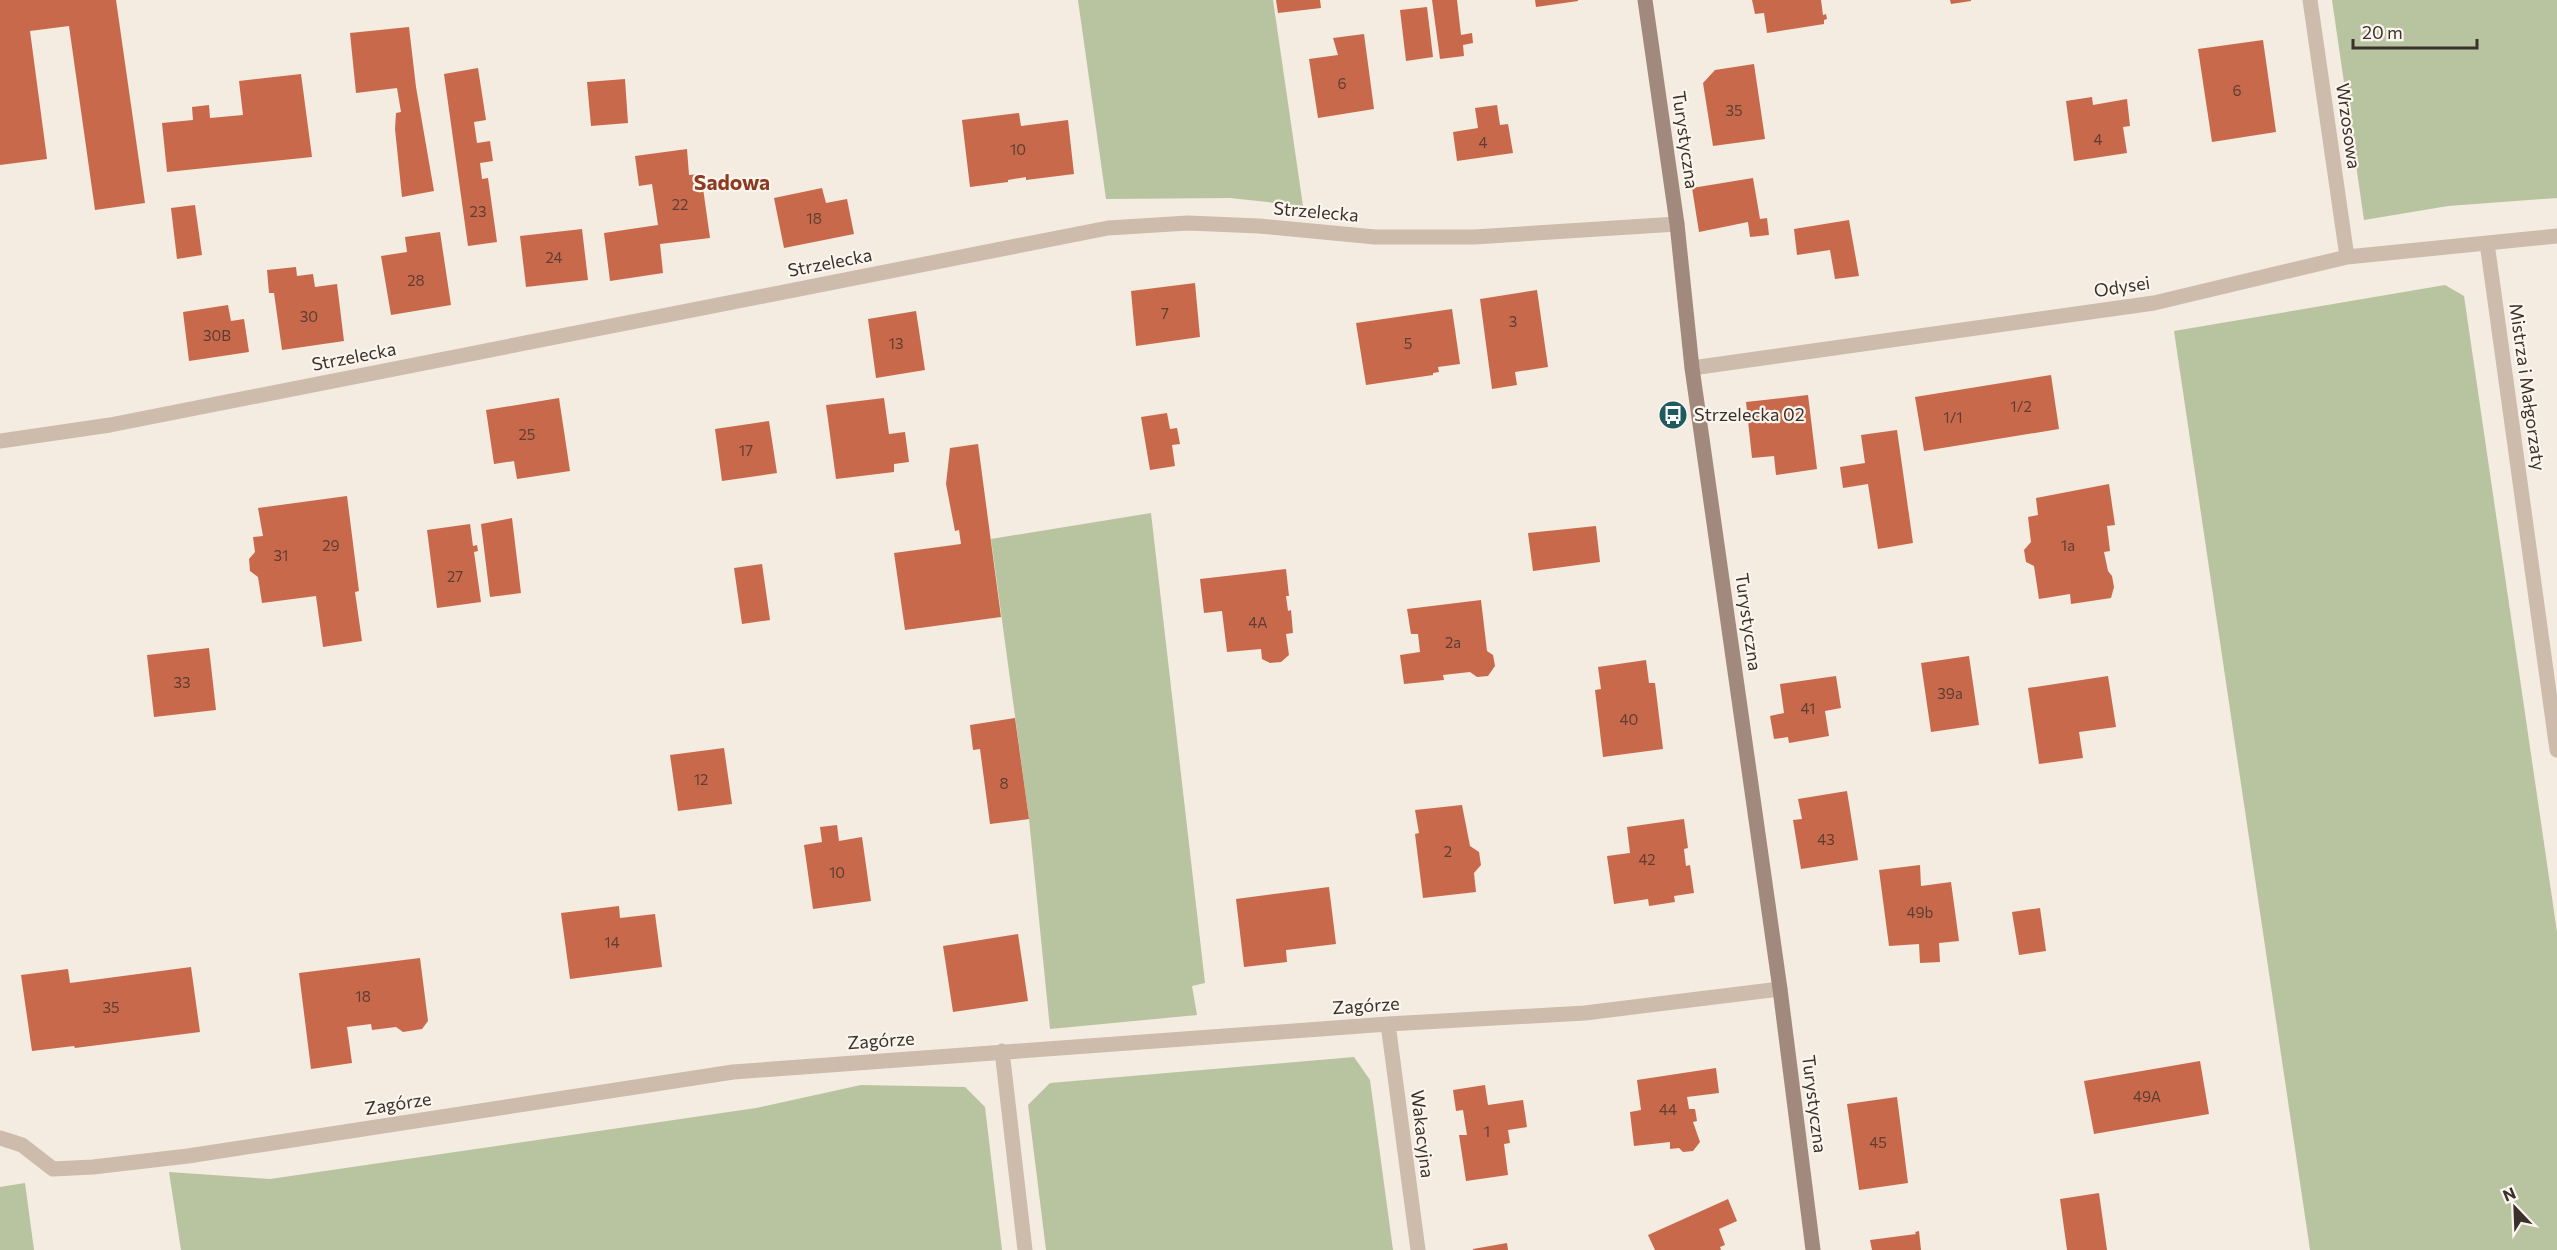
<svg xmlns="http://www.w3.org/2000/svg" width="2557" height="1250" font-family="Commissioner,sans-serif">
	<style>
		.green { fill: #b8c4a0 }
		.building { fill: #c8694b }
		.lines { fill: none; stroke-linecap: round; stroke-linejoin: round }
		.street { stroke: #cdbbac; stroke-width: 15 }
		.secondary { stroke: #a18a7d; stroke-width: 15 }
		.labels { text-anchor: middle; stroke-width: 4.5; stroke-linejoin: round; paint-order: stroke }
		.number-label { font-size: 15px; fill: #5e3e33 }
		.street-label { font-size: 18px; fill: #3b302b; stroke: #fbf5ee }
		.poi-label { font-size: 18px; fill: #3b302b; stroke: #fbf5ee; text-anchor: start }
		.quarter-label { font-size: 21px; font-weight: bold; fill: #8c3b22; stroke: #fbf5ee }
	</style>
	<rect width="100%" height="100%" fill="#f4ebe1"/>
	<path class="green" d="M 1078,0 L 1273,0 L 1303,206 L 1230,198 L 1106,199 Z
		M 2332,0 L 2557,0 L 2557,198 L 2448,206 L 2364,220 Z
		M 2445,285 L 2464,296 L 2557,932 L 2557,1250 L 2310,1250 L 2174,331 Z
		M 1151,513 L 1205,983 L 1192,986 L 1197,1015 L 1050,1029 L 1029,819 L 991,539 Z
		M 1354,1057 L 1370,1080 L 1393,1250 L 1046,1250 L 1028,1105 L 1050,1083 Z
		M 861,1085 L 965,1087 L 985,1107 L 1002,1250 L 181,1250 L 169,1172 L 270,1179 L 756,1108 Z
		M 25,1183 L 34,1250 L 0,1250 L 0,1187 Z"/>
	<path class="building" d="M 0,0 L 116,0 L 145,203 L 95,210 L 69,26 L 30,31 L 47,159 L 0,165 Z
		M 1276,0 L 1320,0 L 1321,8 L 1278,13 Z
		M 1432,0 L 1457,0 L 1461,35 L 1472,33 L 1473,43 L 1463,45 L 1464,56 L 1440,59 Z
		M 1535,0 L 1578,0 L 1578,1 L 1536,7 Z
		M 1752,0 L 1821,0 L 1823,15 L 1826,14 L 1827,19 L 1824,20 L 1824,24 L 1767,33 L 1764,13 L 1755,14 Z
		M 1950,0 L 1971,0 L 1971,1 L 1951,4 Z
		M 1427,7 L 1433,57 L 1406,61 L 1400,10 Z
		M 409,27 L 416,87 L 434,191 L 402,197 L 395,129 L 396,113 L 401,112 L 397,88 L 356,93 L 350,33 Z
		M 1364,34 L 1374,109 L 1318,118 L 1309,59 L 1338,55 L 1333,38 Z
		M 2263,40 L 2276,132 L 2212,142 L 2198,49 Z
		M 1754,64 L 1765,139 L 1713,146 L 1703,83 L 1715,70 Z
		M 478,68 L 486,120 L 474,122 L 477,143 L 490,141 L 493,161 L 480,163 L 482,179 L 488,178 L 497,242 L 468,246 L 444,74 Z
		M 301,74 L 312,157 L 167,172 L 162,123 L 193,120 L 192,107 L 209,105 L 210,118 L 243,115 L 239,81 Z
		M 625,79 L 628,123 L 591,126 L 587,82 Z
		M 2092,97 L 2093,105 L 2127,99 L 2130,126 L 2123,127 L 2127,153 L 2074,161 L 2066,101 Z
		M 1497,105 L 1500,125 L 1508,124 L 1513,153 L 1457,161 L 1453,132 L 1478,128 L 1475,108 Z
		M 1019,113 L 1021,126 L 1068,120 L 1074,174 L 1026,180 L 1026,177 L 1008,180 L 1008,182 L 970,187 L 962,120 Z
		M 687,149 L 689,175 L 701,174 L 710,238 L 660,244 L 663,273 L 610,281 L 604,233 L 658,225 L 652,184 L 639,186 L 635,156 Z
		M 1753,178 L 1760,219 L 1767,218 L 1769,235 L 1750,237 L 1748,222 L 1699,232 L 1692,188 Z
		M 822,188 L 826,203 L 847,199 L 854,234 L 784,248 L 774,198 Z
		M 195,205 L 202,255 L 177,259 L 171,208 Z
		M 1849,220 L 1859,276 L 1835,279 L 1830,250 L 1797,255 L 1794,229 Z
		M 582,229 L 588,280 L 526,287 L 520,236 Z
		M 440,232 L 451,305 L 391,315 L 381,256 L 407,252 L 405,237 Z
		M 296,267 L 297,276 L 313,274 L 315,287 L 337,284 L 344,341 L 282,350 L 274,293 L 269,293 L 267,270 Z
		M 1195,283 L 1200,337 L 1136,346 L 1131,291 Z
		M 1537,290 L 1548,367 L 1515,372 L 1517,385 L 1492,389 L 1480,299 Z
		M 228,305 L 231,321 L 244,319 L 249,352 L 189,361 L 183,312 Z
		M 1452,309 L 1460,364 L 1438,367 L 1439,372 L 1433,373 L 1433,375 L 1366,385 L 1356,323 Z
		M 916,311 L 925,370 L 876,378 L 868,319 Z
		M 2051,375 L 2059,429 L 1924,451 L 1915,397 Z
		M 1808,395 L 1817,469 L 1776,475 L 1774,456 L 1752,458 L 1746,402 Z
		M 559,398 L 570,471 L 517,479 L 514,461 L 494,464 L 486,410 Z
		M 884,398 L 889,434 L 905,432 L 909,462 L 894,464 L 894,472 L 836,479 L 826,405 Z
		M 1167,413 L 1170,429 L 1177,428 L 1180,444 L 1172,445 L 1175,466 L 1150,470 L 1141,417 Z
		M 769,421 L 777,473 L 722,481 L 715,429 Z
		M 1897,430 L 1913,543 L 1878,549 L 1868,484 L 1843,488 L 1840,467 L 1865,463 L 1861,435 Z
		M 978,444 L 1001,617 L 905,630 L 894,553 L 961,544 L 959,530 L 955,531 L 946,484 L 950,448 Z
		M 2109,484 L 2115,525 L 2107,526 L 2110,551 L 2104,552 L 2108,571 L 2112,576 L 2114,587 L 2111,598 L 2071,604 L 2070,594 L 2039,599 L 2034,566 L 2026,562 L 2024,550 L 2031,542 L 2028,517 L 2038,515 L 2036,498 Z
		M 347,496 L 359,591 L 355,592 L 362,641 L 323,647 L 316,596 L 262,603 L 258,577 L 250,571 L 249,559 L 255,552 L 253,537 L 263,536 L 258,508 Z
		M 512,518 L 521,593 L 490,597 L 481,524 Z
		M 470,524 L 473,546 L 477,545 L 478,551 L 474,552 L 481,602 L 437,608 L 427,530 Z
		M 1596,526 L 1600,562 L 1533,571 L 1528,533 Z
		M 762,564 L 770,620 L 742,624 L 734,568 Z
		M 1286,569 L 1289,596 L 1286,596 L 1288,611 L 1291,610 L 1293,633 L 1286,634 L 1289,655 L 1281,662 L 1270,663 L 1262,659 L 1261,649 L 1227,652 L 1222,611 L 1204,613 L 1200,579 Z
		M 1481,600 L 1487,651 L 1493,655 L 1495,666 L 1488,676 L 1477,677 L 1470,672 L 1443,675 L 1444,680 L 1404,684 L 1400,655 L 1420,652 L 1418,634 L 1411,634 L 1407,609 Z
		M 209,648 L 216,710 L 154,717 L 147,655 Z
		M 1969,656 L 1979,725 L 1931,732 L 1921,663 Z
		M 1646,660 L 1649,683 L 1655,683 L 1663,749 L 1603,757 L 1595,690 L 1601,689 L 1598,667 Z
		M 1836,676 L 1841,708 L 1825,711 L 1829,736 L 1789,743 L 1788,737 L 1774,739 L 1770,716 L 1784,713 L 1780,684 Z
		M 2108,676 L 2116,727 L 2079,732 L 2083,758 L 2039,764 L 2028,688 Z
		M 1015,718 L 1029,819 L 990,824 L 980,749 L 973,750 L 970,725 Z
		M 724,748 L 732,804 L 678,811 L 670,755 Z
		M 1847,791 L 1858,860 L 1801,869 L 1793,820 L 1802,819 L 1798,799 Z
		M 1462,805 L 1470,846 L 1479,852 L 1481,865 L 1474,873 L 1476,892 L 1423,898 L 1415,834 L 1419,833 L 1415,810 Z
		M 1684,819 L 1688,848 L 1684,849 L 1686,866 L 1690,865 L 1694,893 L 1674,896 L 1675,902 L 1649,906 L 1648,899 L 1614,904 L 1607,856 L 1630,853 L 1627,827 Z
		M 837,825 L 839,841 L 862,837 L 871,901 L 813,909 L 804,845 L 822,842 L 820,827 Z
		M 1920,865 L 1921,886 L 1951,882 L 1959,941 L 1939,943 L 1940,962 L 1920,963 L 1919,944 L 1889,946 L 1879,870 Z
		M 1329,887 L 1336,944 L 1286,950 L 1287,962 L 1244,967 L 1236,899 Z
		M 619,906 L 620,918 L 655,914 L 662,967 L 570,979 L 561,913 Z
		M 2040,908 L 2046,951 L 2019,955 L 2012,912 Z
		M 1018,934 L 1028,1001 L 953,1012 L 943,946 Z
		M 420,958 L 428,1021 L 422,1029 L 403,1032 L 396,1027 L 372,1030 L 371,1024 L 347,1027 L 352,1063 L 311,1069 L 299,973 Z
		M 191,967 L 200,1032 L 75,1048 L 74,1046 L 32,1051 L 21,975 L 68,969 L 70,983 Z
		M 2200,1061 L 2209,1114 L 2094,1134 L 2084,1081 Z
		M 1716,1068 L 1719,1093 L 1687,1097 L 1689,1109 L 1695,1109 L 1697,1121 L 1693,1122 L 1700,1142 L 1693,1151 L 1683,1152 L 1679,1148 L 1670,1149 L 1670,1142 L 1634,1146 L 1630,1112 L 1641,1110 L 1637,1080 Z
		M 1485,1085 L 1488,1105 L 1523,1100 L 1527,1127 L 1508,1130 L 1510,1143 L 1504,1144 L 1508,1175 L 1466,1181 L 1459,1135 L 1467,1135 L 1463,1110 L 1456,1111 L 1453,1090 Z
		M 1897,1097 L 1908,1183 L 1859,1190 L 1847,1104 Z
		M 2099,1193 L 2107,1250 L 2067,1250 L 2060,1199 Z
		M 1728,1199 L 1737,1221 L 1719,1229 L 1725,1245 L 1720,1247 L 1721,1250 L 1655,1250 L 1648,1235 Z
		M 1919,1231 L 1921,1250 L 1872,1250 L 1870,1240 L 1916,1234 L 1915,1232 Z
		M 1507,1243 L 1508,1250 L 1473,1250 L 1473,1249 Z"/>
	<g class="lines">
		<path class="street" d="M 2310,0 L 2347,257
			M 2487,243 L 2557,750
			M 1692,368 L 2154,303 L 2347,257 L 2557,236
			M 0,441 L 110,425 L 1108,228 L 1188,223 L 1259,226 L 1375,237 L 1474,237 L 1677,224
			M 1388,1024 L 1418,1250
			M 1002,1051 L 1025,1250
			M 0,1138 L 22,1145 L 53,1169 L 93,1167 L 188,1156 L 733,1072 L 1388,1024 L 1585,1013 L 1780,989"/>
		<path class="secondary" d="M 1645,0 L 1677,224 L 1692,368 L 1780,989 L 1813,1250"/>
	</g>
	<defs>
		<g id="bus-disc" transform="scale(1.5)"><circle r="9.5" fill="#1f5a5e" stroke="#fbf5ee"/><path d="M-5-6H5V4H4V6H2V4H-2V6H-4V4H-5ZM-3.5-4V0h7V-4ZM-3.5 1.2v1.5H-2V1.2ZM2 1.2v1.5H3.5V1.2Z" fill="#fff"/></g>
	</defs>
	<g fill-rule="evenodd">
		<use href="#bus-disc" x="1673" y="415"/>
	</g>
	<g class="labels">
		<g class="number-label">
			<text x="1342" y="89">6</text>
			<text x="2237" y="96">6</text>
			<text x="1734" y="116">35</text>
			<text x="2098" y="145">4</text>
			<text x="1483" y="148">4</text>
			<text x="1018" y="155">10</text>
			<text x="680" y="210">22</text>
			<text x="478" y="217">23</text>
			<text x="814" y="224">18</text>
			<text x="554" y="263">24</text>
			<text x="416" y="286">28</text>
			<text x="1165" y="319">7</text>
			<text x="309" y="322">30</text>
			<text x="1513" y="327">3</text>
			<text x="217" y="341">30B</text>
			<text x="896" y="349">13</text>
			<text x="1408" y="349">5</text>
			<text x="2021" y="412">1/2</text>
			<text x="1953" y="423">1/1</text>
			<text x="527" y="440">25</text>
			<text x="746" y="456">17</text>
			<text x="331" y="551">29</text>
			<text x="2068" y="551">1a</text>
			<text x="281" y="561">31</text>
			<text x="455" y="582">27</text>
			<text x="1258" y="628">4A</text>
			<text x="1453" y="648">2a</text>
			<text x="182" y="688">33</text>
			<text x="1950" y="699">39a</text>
			<text x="1808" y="714">41</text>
			<text x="1629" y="725">40</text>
			<text x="701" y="785">12</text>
			<text x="1004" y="789">8</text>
			<text x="1826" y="845">43</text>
			<text x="1448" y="857">2</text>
			<text x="1647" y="865">42</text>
			<text x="837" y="878">10</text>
			<text x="1920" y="918">49b</text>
			<text x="612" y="948">14</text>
			<text x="363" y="1002">18</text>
			<text x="111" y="1013">35</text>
			<text x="2147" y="1102">49A</text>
			<text x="1668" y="1115">44</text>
			<text x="1487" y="1137">1</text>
			<text x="1878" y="1148">45</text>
		</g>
		<g class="street-label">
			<text transform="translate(2348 126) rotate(82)" y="6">Wrzosowa</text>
			<text transform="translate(1685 140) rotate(82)" y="6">Turystyczna</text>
			<text transform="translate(1316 212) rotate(5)" y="6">Strzelecka</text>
			<text transform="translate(830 263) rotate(-11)" y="6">Strzelecka</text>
			<text transform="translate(2122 287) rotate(-9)" y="6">Odysei</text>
			<text transform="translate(354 357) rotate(-11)" y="6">Strzelecka</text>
			<text transform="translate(2527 387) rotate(82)" y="6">Mistrza i Małgorzaty</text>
			<text transform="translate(1748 622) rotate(82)" y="6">Turystyczna</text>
			<text transform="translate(1366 1006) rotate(-4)" y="6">Zagórze</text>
			<text transform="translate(881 1041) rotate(-4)" y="6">Zagórze</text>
			<text transform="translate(398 1104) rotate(-9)" y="6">Zagórze</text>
			<text transform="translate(1814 1104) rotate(83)" y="6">Turystyczna</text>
			<text transform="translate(1422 1134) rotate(83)" y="6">Wakacyjna</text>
		</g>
		<g class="poi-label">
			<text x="1694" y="421">Strzelecka 02</text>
		</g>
		<g class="quarter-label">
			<text x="732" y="190">Sadowa</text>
		</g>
	</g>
	<g transform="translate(2515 1208) rotate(337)" stroke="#fbf5ee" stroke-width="4.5" paint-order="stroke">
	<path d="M0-4.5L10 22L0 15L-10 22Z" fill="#3b302b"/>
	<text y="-9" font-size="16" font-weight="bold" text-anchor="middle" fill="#3b302b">N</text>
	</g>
	<path d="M2353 39v9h124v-9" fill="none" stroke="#3b302b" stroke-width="3"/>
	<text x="2362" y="39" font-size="18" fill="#3b302b" stroke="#fbf5ee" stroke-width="4.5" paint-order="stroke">20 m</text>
</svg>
